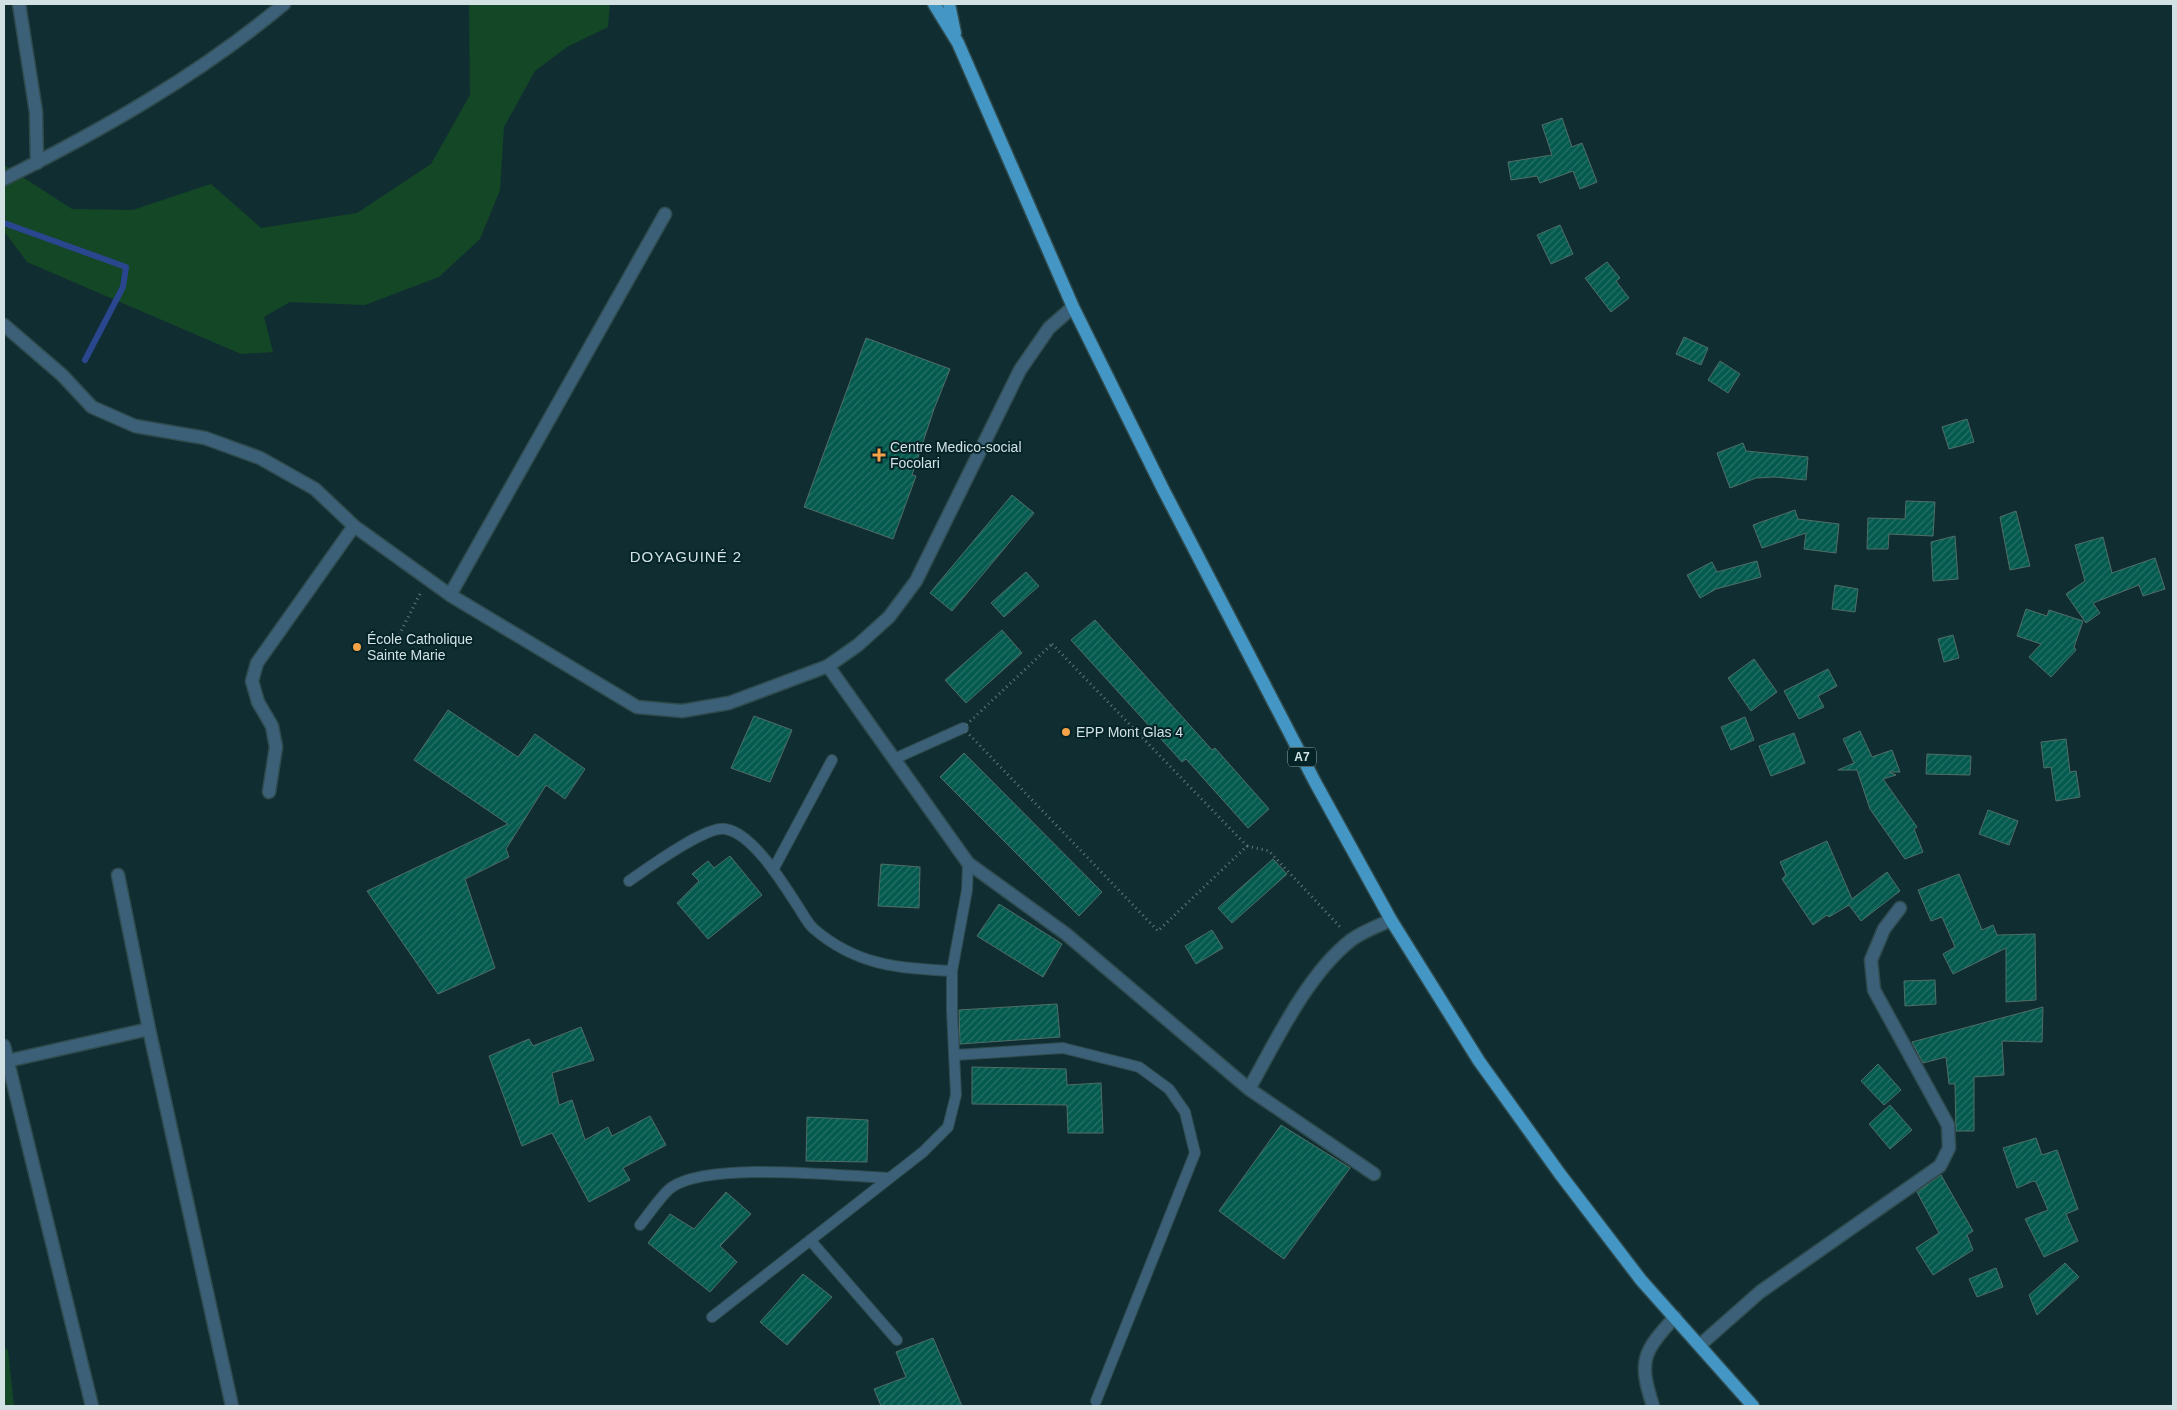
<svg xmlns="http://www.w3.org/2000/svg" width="2177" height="1410" font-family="Helvetica,sans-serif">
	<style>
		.grass { fill: #144725 }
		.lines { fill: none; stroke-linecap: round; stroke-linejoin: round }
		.stream { stroke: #2a468e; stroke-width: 6 }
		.building { fill: url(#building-hatch); stroke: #506e67 }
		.service-casing { stroke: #2f4b4e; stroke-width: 12 }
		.minor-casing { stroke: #2f4b4e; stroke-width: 15 }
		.tertiary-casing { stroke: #2f4b4e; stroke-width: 15 }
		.primary-casing { stroke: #2f4b4e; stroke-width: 15 }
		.path { stroke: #60797c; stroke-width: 3; stroke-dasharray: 1 4; stroke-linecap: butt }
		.service { stroke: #3b6077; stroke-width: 10 }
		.minor { stroke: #3b6077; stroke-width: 12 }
		.tertiary { stroke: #3b6077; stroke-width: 12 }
		.primary { stroke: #4496c5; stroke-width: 12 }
		.poi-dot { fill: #f6a247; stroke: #052428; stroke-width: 2 }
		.labels { text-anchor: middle; stroke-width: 4; stroke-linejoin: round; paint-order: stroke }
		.shield { fill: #052428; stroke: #94a8ac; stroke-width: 1 }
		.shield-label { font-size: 12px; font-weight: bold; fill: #d1e1e4 }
		.poi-label { font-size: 14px; fill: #d1e1e4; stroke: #052428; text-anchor: start }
		.neighbourhood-label { font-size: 15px; letter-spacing: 1px; fill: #d1e1e4; stroke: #052428 }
	</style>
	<defs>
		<pattern id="building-hatch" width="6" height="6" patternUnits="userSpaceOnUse" patternTransform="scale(1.25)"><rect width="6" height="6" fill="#045a4e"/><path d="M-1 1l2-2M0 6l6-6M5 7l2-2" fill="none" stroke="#287167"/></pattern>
	</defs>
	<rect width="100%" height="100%" fill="#102e32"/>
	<path class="grass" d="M 469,4 L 610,4 L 608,27 L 567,47 L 535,71 L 504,127 L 500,190 L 480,239 L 439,277 L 365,305 L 290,302 L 264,317 L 273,352 L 241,354 L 27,262 L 4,231 L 4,165 L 72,209 L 133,210 L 211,184 L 261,228 L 357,213 L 431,164 L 470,95 Z
		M 4,1347 L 8,1350 L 14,1406 L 4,1406 Z"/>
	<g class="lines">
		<path class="stream" d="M 4,223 L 126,267 L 123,287 L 85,360"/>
	</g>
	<path class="building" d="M 1562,118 L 1572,147 L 1582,143 L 1597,182 L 1580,189 L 1573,171 L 1540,183 L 1537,176 L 1511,180 L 1508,162 L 1552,155 L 1542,125 Z
		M 1560,225 L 1573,254 L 1551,264 L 1537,235 Z
		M 1607,262 L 1620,278 L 1616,281 L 1629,298 L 1611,312 L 1585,278 Z
		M 1684,337 L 1708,348 L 1701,365 L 1676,354 Z
		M 866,338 L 950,369 L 934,409 L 912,475 L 916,476 L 893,539 L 804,507 Z
		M 1720,361 L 1740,374 L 1728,393 L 1708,380 Z
		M 1967,419 L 1974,442 L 1949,449 L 1942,427 Z
		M 1743,443 L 1746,451 L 1808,457 L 1806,480 L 1775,477 L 1756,478 L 1730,488 L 1717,453 Z
		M 1012,495 L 1034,513 L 952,611 L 930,593 Z
		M 1906,501 L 1935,502 L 1933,536 L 1889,534 L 1888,549 L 1867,549 L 1868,518 L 1905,519 Z
		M 1795,510 L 1798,519 L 1839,524 L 1836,553 L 1804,549 L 1806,533 L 1762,548 L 1753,525 Z
		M 2016,511 L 2030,566 L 2010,570 L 2000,517 Z
		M 1955,536 L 1958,579 L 1933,581 L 1931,542 Z
		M 2103,537 L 2112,573 L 2155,558 L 2165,589 L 2143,596 L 2139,585 L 2093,603 L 2100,613 L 2086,623 L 2066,594 L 2085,581 L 2075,545 Z
		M 1757,561 L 1761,577 L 1716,589 L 1700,598 L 1687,575 L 1712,562 L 1717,572 Z
		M 1026,572 L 1039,586 L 1004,617 L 991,603 Z
		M 1835,585 L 1858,589 L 1855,612 L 1832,609 Z
		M 2026,609 L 2047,616 L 2049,610 L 2083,621 L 2074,647 L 2076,650 L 2051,677 L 2029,657 L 2041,644 L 2017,636 Z
		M 1095,620 L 1212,750 L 1215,748 L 1269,809 L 1248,828 L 1186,759 L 1182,762 L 1071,640 Z
		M 1002,630 L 1022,653 L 966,703 L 945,680 Z
		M 1953,635 L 1959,658 L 1944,662 L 1938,639 Z
		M 1754,659 L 1777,692 L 1751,711 L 1728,678 Z
		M 1828,669 L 1837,686 L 1818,696 L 1824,707 L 1799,719 L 1784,691 Z
		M 448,710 L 518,757 L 535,734 L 585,769 L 565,799 L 546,785 L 506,849 L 509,857 L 465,879 L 495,968 L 438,994 L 367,891 L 508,824 L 414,760 Z
		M 754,716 L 792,730 L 770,782 L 731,768 Z
		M 1745,717 L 1754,740 L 1731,750 L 1721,727 Z
		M 1860,731 L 1872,757 L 1892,750 L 1900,772 L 1889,772 L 1896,775 L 1883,779 L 1917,827 L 1914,829 L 1923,852 L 1905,859 L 1870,809 L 1857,770 L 1838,770 L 1854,763 L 1843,739 Z
		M 1794,733 L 1805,763 L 1771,776 L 1759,746 Z
		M 2066,739 L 2070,772 L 2076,771 L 2080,797 L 2056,801 L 2051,767 L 2044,768 L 2041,742 Z
		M 964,753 L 1102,892 L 1079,916 L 940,777 Z
		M 1927,754 L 1971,756 L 1970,775 L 1926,774 Z
		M 1988,810 L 2018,821 L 2009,845 L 1979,834 Z
		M 1827,841 L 1852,899 L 1887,872 L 1900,891 L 1861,921 L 1849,905 L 1829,917 L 1827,915 L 1813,925 L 1782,879 L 1786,875 L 1780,862 Z
		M 730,856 L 762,895 L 708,939 L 677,903 L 699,881 L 692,874 L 708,861 L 714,868 Z
		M 1273,859 L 1287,874 L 1232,923 L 1218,908 Z
		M 881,864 L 920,867 L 919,908 L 878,906 Z
		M 1959,874 L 1982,930 L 1993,925 L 1997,935 L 2035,934 L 2036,1000 L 2006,1002 L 2006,948 L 1953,974 L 1943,954 L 1955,947 L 1942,917 L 1931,921 L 1918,890 Z
		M 999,904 L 1062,944 L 1043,977 L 977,936 Z
		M 1212,930 L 1223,948 L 1196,964 L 1185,946 Z
		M 1935,980 L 1936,1004 L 1905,1006 L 1904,981 Z
		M 1057,1004 L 1060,1037 L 960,1044 L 959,1010 Z
		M 2043,1007 L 2042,1042 L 2002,1041 L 2004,1075 L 1974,1077 L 1974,1131 L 1956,1131 L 1955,1084 L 1949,1084 L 1946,1057 L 1923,1063 L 1912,1042 Z
		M 581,1027 L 594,1060 L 552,1073 L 559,1105 L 572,1100 L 585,1140 L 608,1127 L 612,1136 L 650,1116 L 666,1145 L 623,1168 L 630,1180 L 589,1202 L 552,1133 L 522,1146 L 489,1056 L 529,1039 L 533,1046 Z
		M 1878,1064 L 1901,1090 L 1884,1105 L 1861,1081 Z
		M 972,1067 L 1066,1069 L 1067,1085 L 1101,1083 L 1103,1133 L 1068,1133 L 1067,1105 L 972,1104 Z
		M 1890,1105 L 1912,1130 L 1890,1149 L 1869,1124 Z
		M 807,1117 L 868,1120 L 867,1162 L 806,1161 Z
		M 1281,1125 L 1350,1168 L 1284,1259 L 1219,1211 Z
		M 2036,1138 L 2042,1155 L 2057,1150 L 2078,1209 L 2066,1214 L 2078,1241 L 2044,1257 L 2025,1219 L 2048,1210 L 2036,1182 L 2033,1181 L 2017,1188 L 2003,1148 Z
		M 1941,1175 L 1973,1231 L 1967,1235 L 1973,1250 L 1933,1275 L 1916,1248 L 1939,1233 L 1917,1192 Z
		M 726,1192 L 751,1214 L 720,1246 L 737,1262 L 710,1292 L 648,1243 L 670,1214 L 694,1229 Z
		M 2065,1263 L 2079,1277 L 2037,1315 L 2029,1295 Z
		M 1996,1268 L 2003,1287 L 1977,1297 L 1969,1279 Z
		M 803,1274 L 832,1297 L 787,1345 L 760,1322 Z
		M 933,1338 L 962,1406 L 881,1406 L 874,1389 L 906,1377 L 896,1352 Z"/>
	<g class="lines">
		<g class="service-casing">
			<path id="service" d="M 894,759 L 963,728
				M 773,870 L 832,760
				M 629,881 C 648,868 705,826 725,829 C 753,833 784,885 799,908 C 803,914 808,924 814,929 C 857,966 899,968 952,971
				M 955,1055 L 1063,1048 L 1139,1067 L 1169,1089 L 1185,1112 L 1195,1153 L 1096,1401
				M 640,1225 C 649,1214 662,1194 672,1187 C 710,1161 841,1176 889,1178
				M 810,1240 L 897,1340
				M 712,1317 L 923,1152 L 948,1127 L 956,1095 L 952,1010 L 952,971 L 967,890 L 968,863"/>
		</g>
		<g class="minor-casing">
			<path id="minor" d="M 19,4 L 36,112 L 37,163
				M 4,325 L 62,375 L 92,407 L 135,426 L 205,438 L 260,458 L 315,489 L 354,526 L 450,595 L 637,707 L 682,711 L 729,703 L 828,666 L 858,645 L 889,617 L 916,581 L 1020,370 L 1049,328 L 1073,307
				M 450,595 L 665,214
				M 828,666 L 968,863 L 1066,934 L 1249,1089 L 1374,1174
				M 269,792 L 276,747 L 272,726 L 258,702 L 252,681 L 257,663 L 354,526
				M 118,875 L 149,1029 L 232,1406
				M 4,1046 L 92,1406
				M 7,1061 L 149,1029
				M 1249,1089 C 1276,1041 1307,975 1350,941 C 1361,932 1378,926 1391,920
				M 1700,1345 L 1760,1292 L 1940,1166 L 1949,1148 L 1948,1125 L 1874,990 L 1871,960 L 1884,929 L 1900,908
				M 1653,1406 C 1638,1360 1643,1352 1675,1317"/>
		</g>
		<g class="tertiary-casing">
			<path id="tertiary" d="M 4,179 C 102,130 199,75 284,4"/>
		</g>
		<g class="primary-casing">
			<path id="primary" d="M 934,4 L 958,43 L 1073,307 L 1163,489 L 1315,782 L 1391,920 L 1479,1061 L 1560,1174 L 1641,1280 L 1753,1406
				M 949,4 L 955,33"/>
		</g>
		<path class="path" d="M 399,635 L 420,594
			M 1052,644 L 1247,846 L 1158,931 L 963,728 Z
			M 1247,846 L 1269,851 L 1342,929"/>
		<use href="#service" class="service"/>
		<use href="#minor" class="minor"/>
		<use href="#tertiary" class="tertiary"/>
		<use href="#primary" class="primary"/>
	</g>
	<g class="poi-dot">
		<path d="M876.5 447.5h5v5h5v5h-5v5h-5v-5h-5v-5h5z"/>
		<circle cx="357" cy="647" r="5"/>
		<circle cx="1066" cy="732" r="5"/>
	</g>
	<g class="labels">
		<rect class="shield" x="1288" y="747.5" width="28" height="19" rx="4"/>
		<g class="shield-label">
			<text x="1302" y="761">A7</text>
		</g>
		<g class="poi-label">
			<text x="890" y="452">Centre Medico-social<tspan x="890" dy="16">Focolari</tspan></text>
			<text x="367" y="644">École Catholique<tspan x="367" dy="16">Sainte Marie</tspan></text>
			<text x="1076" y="737">EPP Mont Glas 4</text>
		</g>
		<g class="neighbourhood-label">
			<text x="686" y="562">DOYAGUINÉ 2</text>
		</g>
	</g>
	<rect width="2177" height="1410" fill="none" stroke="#d1e1e4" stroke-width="10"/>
</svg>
